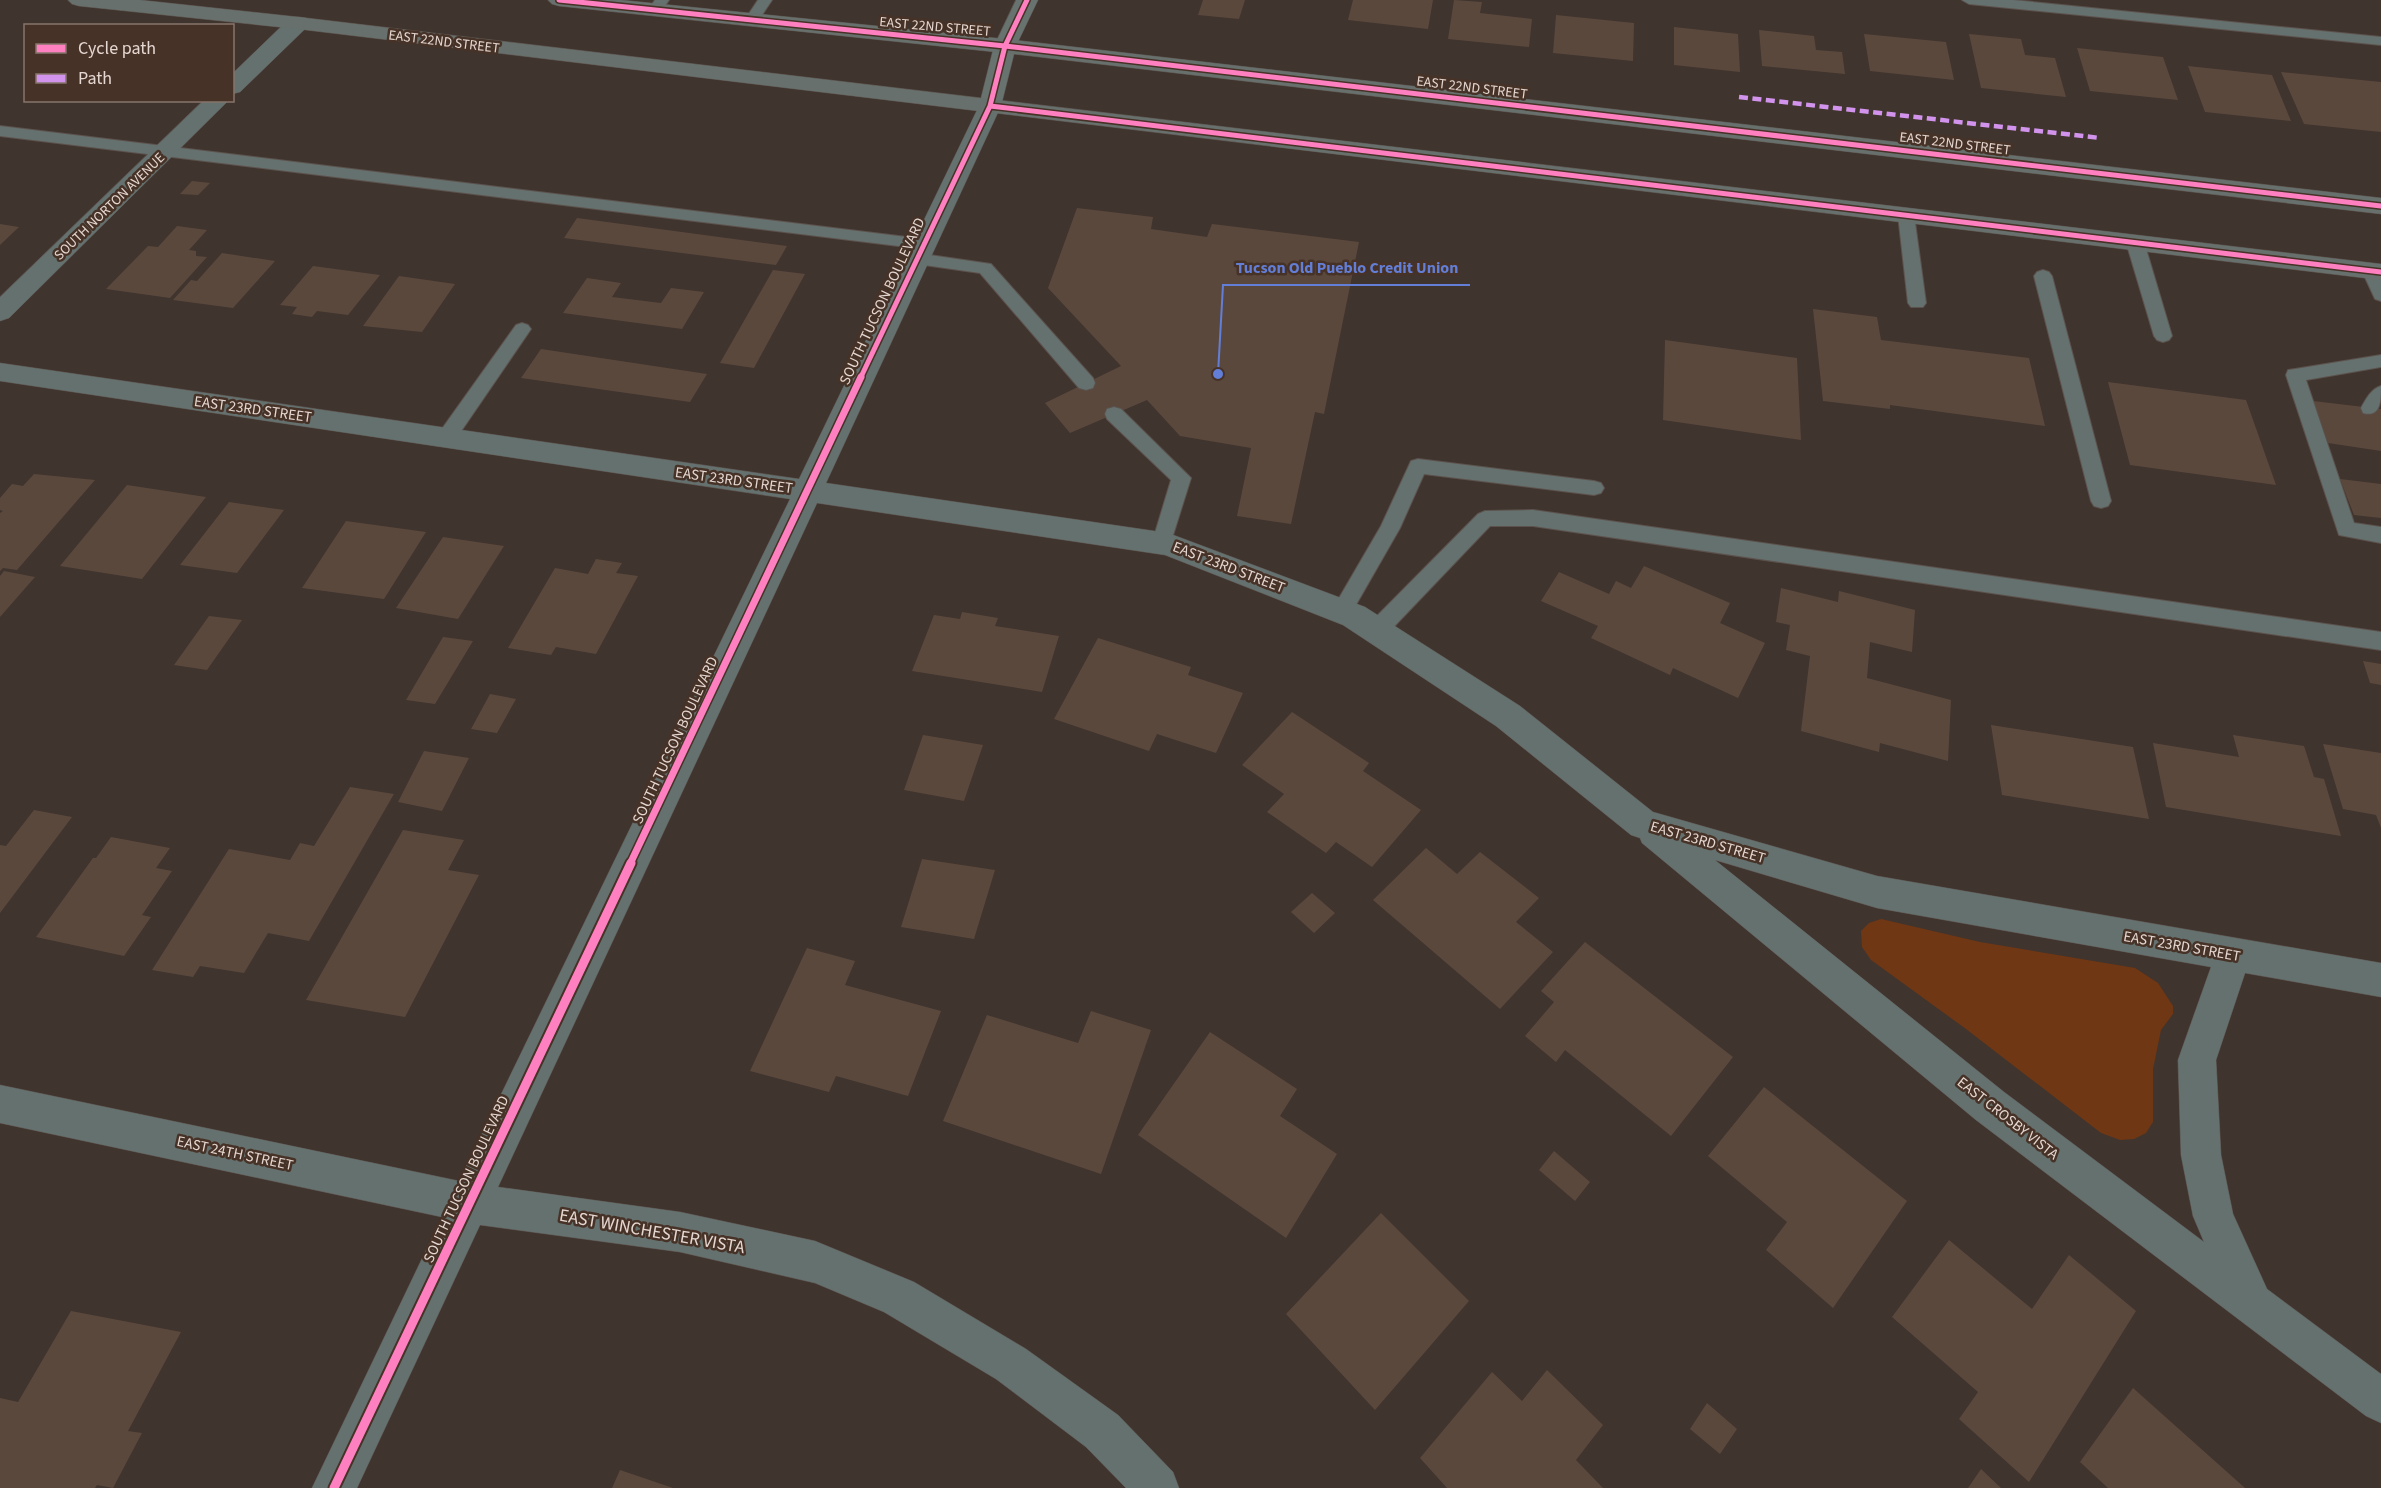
<svg xmlns="http://www.w3.org/2000/svg" width="2381" height="1488" font-family="'Source Sans 3',sans-serif">
	<style>
		.green { fill: #6f3714 }
		.building { fill: #5a483d }
		.lines { fill: none; stroke-linecap: round; stroke-linejoin: round }
		.lane-casing { stroke: #5c524d; stroke-width: 2 }
		.street-casing { stroke: #5c524d; stroke-width: 1 }
		.secondary-casing { stroke: #5c524d; stroke-width: 1 }
		.primary-casing { stroke: #5c524d; stroke-width: 1 }
		.lane { fill: #65716f; fill-rule: evenodd }
		.street { fill: #65716f; fill-rule: evenodd }
		.secondary { fill: #68726f; fill-rule: evenodd }
		.primary { fill: #67706c; fill-rule: evenodd }
		.quiet { stroke: #d193ec; stroke-width: 4.5; stroke-dasharray: 9 4.5; stroke-linecap: butt }
		.cycleway-far2-casing { stroke: #473227; stroke-width: 8 }
		.cycleway-far1-casing { stroke: #473227; stroke-width: 10 }
		.cycleway-casing { stroke: #473227; stroke-width: 13 }
		.cycleway-far2 { stroke: #ff80c0; stroke-width: 5 }
		.cycleway-far1 { stroke: #ff80c0; stroke-width: 7 }
		.cycleway { stroke: #ff80c0; stroke-width: 9 }
		.labels { text-anchor: middle; stroke-width: 5; stroke-linejoin: round; paint-order: stroke }
		.far-street-label { font-size: 14px; fill: #e5d7d1; stroke: #473227 }
		.street-label { font-size: 15px; fill: #e5d7d1; stroke: #473227 }
		.near-street-label { font-size: 18px; fill: #e5d7d1; stroke: #473227 }
		.leader { fill: none; stroke: #637ed6; stroke-width: 2 }
		.callout-dot { fill: #637ed6; stroke: #473227; stroke-width: 2 }
		.callout-label { font-size: 16px; text-anchor: middle; font-weight: bold; fill: #637ed6; stroke: #473227; stroke-width: 5; stroke-linejoin: round; paint-order: stroke }
	</style>
	<rect width="100%" height="100%" fill="#40342e"/>
	<path class="green" d="M 1881,919 L 1980,942 L 2135,968 L 2158,983 L 2173,1006 L 2173,1014 L 2161,1030 L 2153,1069 L 2153,1122 L 2146,1133 L 2134,1139 L 2120,1140 L 2101,1133 L 1966,1029 L 1871,960 L 1862,947 L 1861,931 L 1869,923 Z"/>
	<path class="building" d="M 1203,0 L 1245,0 L 1239,19 L 1198,15 Z
		M 1353,0 L 1433,0 L 1428,29 L 1348,20 Z
		M 1454,0 L 1482,2 L 1480,13 L 1532,19 L 1529,47 L 1448,39 Z
		M 1556,15 L 1634,23 L 1633,61 L 1553,53 Z
		M 1674,27 L 1738,34 L 1740,72 L 1674,65 Z
		M 1759,30 L 1814,36 L 1816,50 L 1842,52 L 1845,74 L 1762,66 Z
		M 1864,34 L 1946,42 L 1954,80 L 1870,71 Z
		M 1969,34 L 2021,39 L 2025,55 L 2055,58 L 2066,97 L 1981,88 Z
		M 2077,48 L 2163,57 L 2178,100 L 2090,91 Z
		M 2188,66 L 2272,75 L 2291,121 L 2205,112 Z
		M 2281,72 L 2381,82 L 2381,132 L 2304,124 Z
		M 192,181 L 210,183 L 198,195 L 180,194 Z
		M 1077,208 L 1153,217 L 1151,229 L 1207,237 L 1212,224 L 1359,242 L 1324,414 L 1315,412 L 1291,524 L 1237,516 L 1251,448 L 1180,436 L 1147,400 L 1070,433 L 1045,403 L 1121,366 L 1048,288 Z
		M 577,218 L 787,246 L 776,265 L 564,238 Z
		M 0,224 L 19,227 L 0,245 Z
		M 177,226 L 207,230 L 189,250 L 196,251 L 196,256 L 207,257 L 170,298 L 106,289 L 148,246 L 158,247 Z
		M 222,253 L 275,261 L 233,308 L 173,300 L 191,280 L 197,281 Z
		M 313,266 L 380,275 L 348,315 L 317,311 L 312,317 L 292,314 L 297,307 L 280,305 Z
		M 773,270 L 805,274 L 754,368 L 720,363 Z
		M 399,276 L 455,284 L 422,332 L 363,326 Z
		M 587,278 L 621,283 L 612,297 L 661,303 L 671,288 L 704,292 L 682,329 L 563,313 Z
		M 1813,309 L 1877,317 L 1881,340 L 2029,358 L 2045,426 L 1890,405 L 1890,409 L 1823,401 Z
		M 1665,340 L 1797,358 L 1801,440 L 1663,420 Z
		M 541,349 L 707,374 L 690,402 L 521,378 Z
		M 2108,382 L 2246,400 L 2276,485 L 2130,465 Z
		M 2313,401 L 2381,409 L 2381,451 L 2328,443 Z
		M 34,474 L 95,480 L 17,570 L 3,568 L 0,571 L 0,513 L 3,511 L 0,510 L 0,498 L 12,484 L 23,486 Z
		M 2340,479 L 2381,484 L 2381,518 L 2354,515 Z
		M 127,485 L 206,497 L 142,579 L 60,566 Z
		M 229,502 L 284,510 L 237,573 L 180,565 Z
		M 346,521 L 426,532 L 384,599 L 302,588 Z
		M 443,537 L 504,546 L 458,619 L 396,608 Z
		M 596,559 L 622,563 L 616,573 L 638,576 L 596,654 L 556,647 L 551,655 L 508,648 L 555,568 L 588,574 Z
		M 1644,566 L 1730,603 L 1720,623 L 1765,643 L 1738,698 L 1673,668 L 1670,675 L 1591,638 L 1598,626 L 1541,601 L 1559,572 L 1609,594 L 1616,581 L 1631,588 Z
		M 4,571 L 35,577 L 0,617 L 0,576 Z
		M 1781,588 L 1838,602 L 1839,591 L 1915,610 L 1912,652 L 1870,642 L 1867,678 L 1951,700 L 1948,761 L 1880,743 L 1879,752 L 1801,731 L 1810,656 L 1786,650 L 1790,625 L 1776,622 Z
		M 962,612 L 998,618 L 995,626 L 1059,636 L 1042,692 L 912,671 L 934,615 L 960,619 Z
		M 209,616 L 242,620 L 207,670 L 174,665 Z
		M 443,637 L 473,641 L 435,704 L 406,700 Z
		M 1098,638 L 1191,667 L 1188,675 L 1243,693 L 1216,753 L 1157,734 L 1149,751 L 1054,719 Z
		M 2363,661 L 2381,664 L 2381,685 L 2370,683 Z
		M 490,694 L 516,699 L 497,733 L 471,729 Z
		M 1292,712 L 1369,763 L 1363,771 L 1421,810 L 1372,867 L 1336,842 L 1326,853 L 1267,812 L 1284,794 L 1242,765 Z
		M 1991,725 L 2133,747 L 2149,819 L 2002,795 Z
		M 923,735 L 983,745 L 964,801 L 904,790 Z
		M 2233,735 L 2304,746 L 2314,777 L 2324,779 L 2341,836 L 2166,807 L 2153,743 L 2239,757 Z
		M 2323,744 L 2381,753 L 2381,828 L 2376,815 L 2343,809 Z
		M 424,751 L 469,758 L 442,811 L 398,802 Z
		M 350,787 L 394,794 L 309,941 L 268,933 L 244,973 L 200,966 L 193,977 L 152,970 L 229,849 L 290,860 L 300,843 L 314,846 Z
		M 34,810 L 72,817 L 0,913 L 0,845 L 6,846 Z
		M 403,830 L 464,840 L 448,870 L 479,875 L 405,1017 L 306,1000 Z
		M 111,837 L 170,848 L 156,868 L 172,871 L 142,915 L 151,917 L 124,956 L 36,937 L 93,858 L 96,858 Z
		M 1426,848 L 1457,874 L 1480,852 L 1539,898 L 1516,922 L 1553,952 L 1500,1009 L 1373,900 Z
		M 922,859 L 995,870 L 974,939 L 901,927 Z
		M 1312,893 L 1335,913 L 1314,933 L 1291,912 Z
		M 1585,942 L 1733,1057 L 1671,1136 L 1565,1050 L 1556,1062 L 1525,1036 L 1554,1002 L 1541,991 Z
		M 807,948 L 855,961 L 845,985 L 941,1011 L 908,1096 L 836,1076 L 829,1092 L 750,1071 Z
		M 1091,1011 L 1151,1030 L 1101,1174 L 943,1121 L 987,1015 L 1078,1043 Z
		M 1210,1032 L 1297,1089 L 1280,1116 L 1337,1154 L 1286,1238 L 1138,1135 Z
		M 1764,1087 L 1907,1201 L 1833,1308 L 1766,1250 L 1787,1222 L 1708,1156 Z
		M 1554,1151 L 1590,1182 L 1575,1201 L 1539,1170 Z
		M 1381,1213 L 1469,1301 L 1375,1410 L 1286,1314 Z
		M 1949,1240 L 2032,1309 L 2069,1255 L 2136,1311 L 2029,1482 L 1959,1419 L 1978,1392 L 1892,1317 Z
		M 71,1311 L 181,1332 L 128,1431 L 142,1433 L 113,1488 L 97,1485 L 95,1488 L 0,1488 L 0,1398 L 18,1402 Z
		M 1547,1370 L 1603,1425 L 1576,1460 L 1603,1488 L 1447,1488 L 1420,1458 L 1492,1372 L 1522,1401 Z
		M 2133,1388 L 2245,1488 L 2108,1488 L 2080,1462 Z
		M 1707,1403 L 1737,1429 L 1720,1454 L 1690,1429 Z
		M 1981,1469 L 2001,1488 L 1968,1488 Z
		M 620,1470 L 673,1488 L 612,1488 Z"/>
	<g class="lines">
		<g class="lane-casing">
			<path id="lane" d="M 655,0 L 669,0 L 660,13 L 655,14 L 648,10 Z
				M 758,0 L 772,0 L 756,24 L 746,24 L 744,21 Z
				M 1962,0 L 2013,0 L 2381,37 L 2381,45 L 1969,4 Z
				M 0,126 L 923,239 L 929,240 L 932,244 L 929,248 L 923,249 L 0,136 Z
				M 1906,210 L 1912,211 L 1914,215 L 1926,303 L 1923,307 L 1911,307 L 1908,303 L 1898,215 L 1900,211 Z
				M 2135,237 L 2141,238 L 2144,242 L 2172,336 L 2169,340 L 2163,342 L 2157,340 L 2154,336 L 2126,242 L 2129,238 Z
				M 916,253 L 991,264 L 1093,378 L 1095,383 L 1093,388 L 1086,390 L 1079,388 L 980,273 L 910,263 L 907,259 L 910,255 Z
				M 2371,265 L 2377,267 L 2381,274 L 2381,301 L 2375,299 L 2362,271 L 2365,267 Z
				M 2043,270 L 2049,272 L 2052,276 L 2111,501 L 2108,506 L 2101,508 L 2094,506 L 2091,501 L 2034,276 L 2037,272 Z
				M 522,323 L 528,325 L 531,329 L 453,443 L 446,445 L 439,443 L 436,438 L 439,433 L 516,325 Z
				M 2381,355 L 2381,367 L 2306,380 L 2354,523 L 2381,527 L 2381,543 L 2339,535 L 2286,375 L 2288,370 L 2295,369 Z
				M 2381,386 C 2381,400 2381,418 2363,413 L 2361,408 C 2366,399 2371,389 2381,386 Z
				M 1114,407 L 1121,409 L 1191,478 L 1169,548 L 1162,551 L 1155,548 L 1152,543 L 1171,480 L 1107,419 L 1105,414 L 1107,409 Z
				M 1418,459 L 1594,481 L 1601,483 L 1604,488 L 1601,493 L 1594,495 L 1424,474 L 1400,528 L 1349,617 L 1342,619 L 1335,617 L 1331,611 L 1335,605 L 1381,526 L 1411,461 Z
				M 1533,510 L 2381,632 L 2381,650 L 1533,526 L 1490,526 L 1385,636 L 1377,639 L 1369,636 L 1366,630 L 1369,624 L 1478,514 L 1485,511 Z"/>
		</g>
		<g class="street-casing">
			<path id="street" d="M 298,17 L 306,18 L 309,23 L 306,28 L 240,92 L 232,94 L 232,74 L 290,18 Z
				M 990,99 L 998,101 L 1001,106 L 826,483 L 1168,533 L 1365,607 L 1520,706 L 1653,812 L 1877,876 L 2381,963 L 2381,997 L 2245,973 L 2216,1060 L 2221,1155 L 2233,1214 L 2267,1289 L 2381,1374 L 2381,1423 L 2366,1416 L 1976,1120 L 1642,843 L 1640,838 L 1631,835 L 1496,726 L 1343,625 L 1165,555 L 817,503 L 498,1187 L 680,1212 L 815,1241 L 914,1282 L 1026,1349 L 1118,1415 L 1173,1472 L 1179,1488 L 1126,1488 L 1086,1447 L 996,1379 L 884,1312 L 815,1283 L 680,1252 L 480,1225 L 357,1488 L 312,1488 L 442,1217 L 0,1123 L 0,1085 L 459,1181 L 790,499 L 0,381 L 0,363 L 799,479 L 979,106 L 982,101 ZM 1715,860 L 1877,908 L 2211,967 L 2178,1060 L 2181,1155 L 2193,1216 L 2204,1242 L 2004,1092 Z
				M 204,100 L 229,100 L 9,318 L 0,321 L 0,297 Z"/>
		</g>
		<g class="secondary-casing">
			<path id="secondary" d="M 1016,0 L 1038,0 L 1016,46 L 1001,106 L 998,111 L 990,113 L 982,111 L 979,106 L 994,46 Z"/>
		</g>
		<g class="primary-casing">
			<path id="primary" d="M 68,0 L 140,0 L 298,17 L 2381,264 L 2381,280 L 298,29 L 79,6 L 72,4 Z
				M 548,0 L 621,0 L 1005,39 L 2381,198 L 2381,214 L 1005,53 L 559,6 L 552,4 Z"/>
		</g>
		<use href="#lane" class="lane"/>
		<use href="#street" class="street"/>
		<use href="#secondary" class="secondary"/>
		<use href="#primary" class="primary"/>
		<path class="quiet" d="M 1739,97 L 2100,138"/>
		<g class="cycleway-far2-casing">
			<path id="cycleway-far2" d="M 559,0 L 1005,46 L 2381,206
				M 990,106 L 2381,272
				M 860,379 L 990,106 L 1005,46 L 1027,0"/>
		</g>
		<g class="cycleway-far1-casing">
			<path id="cycleway-far1" d="M 630,864 L 861,377"/>
		</g>
		<g class="cycleway-casing">
			<path id="cycleway" d="M 334,1488 L 631,863"/>
		</g>
		<use href="#cycleway-far2" class="cycleway-far2"/>
		<use href="#cycleway-far1" class="cycleway-far1"/>
		<use href="#cycleway" class="cycleway"/>
	</g>
	<g class="labels">
		<g class="far-street-label">
			<text transform="translate(935 26) rotate(5)" y="5">EAST 22ND STREET</text>
			<text transform="translate(444 41) rotate(7)" y="5">EAST 22ND STREET</text>
			<text transform="translate(1472 87) rotate(7)" y="5">EAST 22ND STREET</text>
			<text transform="translate(1955 143) rotate(7)" y="5">EAST 22ND STREET</text>
			<text transform="translate(109 206) rotate(-44)" y="5">SOUTH NORTON AVENUE</text>
		</g>
		<g class="street-label">
			<text transform="translate(882 301) rotate(-65)" y="5">SOUTH TUCSON BOULEVARD</text>
			<text transform="translate(253 409) rotate(8)" y="5">EAST 23RD STREET</text>
			<text transform="translate(734 480) rotate(8)" y="5">EAST 23RD STREET</text>
			<text transform="translate(1229 567) rotate(21)" y="5">EAST 23RD STREET</text>
			<text transform="translate(675 740) rotate(-65)" y="5">SOUTH TUCSON BOULEVARD</text>
			<text transform="translate(1708 842) rotate(16)" y="5">EAST 23RD STREET</text>
			<text transform="translate(2182 946) rotate(10)" y="5">EAST 23RD STREET</text>
			<text transform="translate(2008 1118) rotate(38)" y="5">EAST CROSBY VISTA</text>
			<text transform="translate(235 1153) rotate(12)" y="5">EAST 24TH STREET</text>
			<text transform="translate(466 1179) rotate(-65)" y="5">SOUTH TUCSON BOULEVARD</text>
		</g>
		<g class="near-street-label">
			<text transform="translate(652 1231) rotate(10)" y="6">EAST WINCHESTER VISTA</text>
		</g>
	</g>
	<path class="leader" d="M1218 374L1223 285H1470"/>
	<circle class="callout-dot" cx="1218" cy="374" r="6"/>
	<g class="callout-label">
		<text x="1347" y="273">Tucson Old Pueblo Credit Union</text>
	</g>
	<rect x="24" y="24" width="210" height="78" fill="#473227" stroke="#86746b" stroke-width="1.5"/>
	<rect x="36" y="44" width="30" height="9" fill="#ff80c0" stroke="#86746b" stroke-width="1.5"/>
	<text x="78" y="54" font-size="18" fill="#e5d7d1">Cycle path</text>
	<rect x="36" y="74" width="30" height="9" fill="#d193ec" stroke="#86746b" stroke-width="1.5"/>
	<text x="78" y="84" font-size="18" fill="#e5d7d1">Path</text>
</svg>
